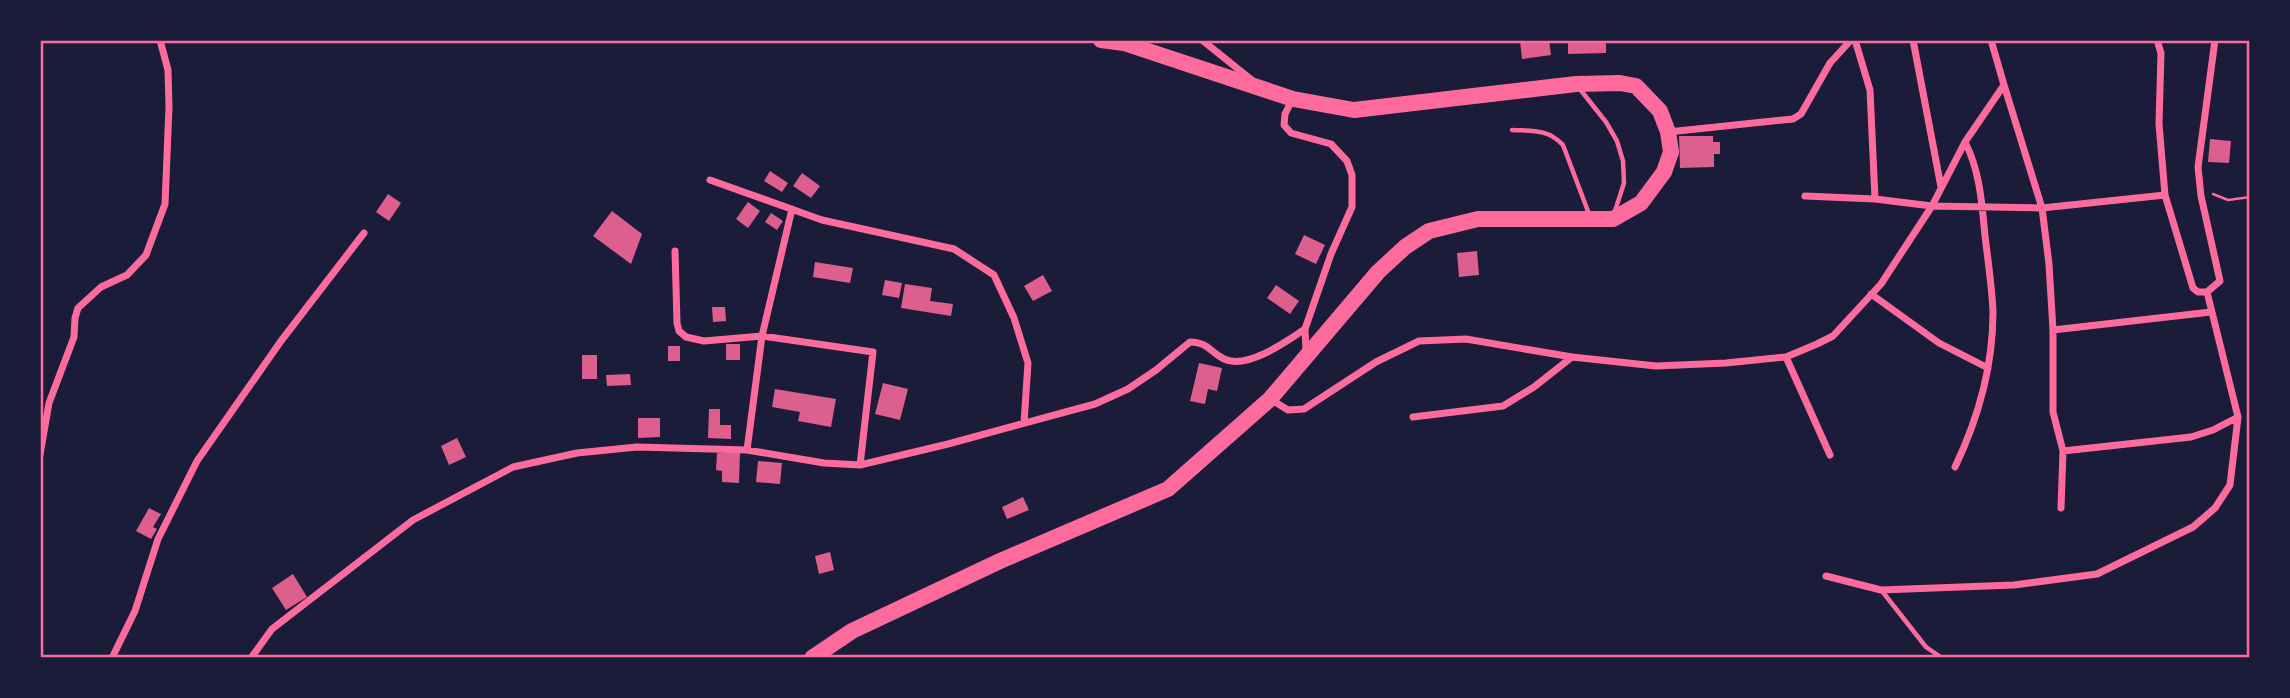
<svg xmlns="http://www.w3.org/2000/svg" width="2290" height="698" font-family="Roboto,sans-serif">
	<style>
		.building { fill: #dd5f8e }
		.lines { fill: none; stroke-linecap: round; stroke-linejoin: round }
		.path { stroke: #ff6b9d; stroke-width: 2.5 }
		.service { stroke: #ff6b9d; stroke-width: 4.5 }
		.minor { stroke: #ff6b9d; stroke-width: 7 }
		.trunk { stroke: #ff6b9d; stroke-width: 16 }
		.neatline { fill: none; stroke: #ff6b9d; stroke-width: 2.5 }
	</style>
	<rect width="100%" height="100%" fill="#1b1b3a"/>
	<path class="building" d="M 1549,40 L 1551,55 L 1522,59 L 1520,41 Z
		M 1568,40 L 1606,40 L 1606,53 L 1568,54 Z
		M 1679,136 L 1713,136 L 1713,142 L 1720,142 L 1720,154 L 1714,154 L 1714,167 L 1680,168 Z
		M 2210,139 L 2231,141 L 2229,163 L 2208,162 Z
		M 770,171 L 788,183 L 782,192 L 764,181 Z
		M 802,173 L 820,186 L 811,198 L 793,186 Z
		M 388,194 L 401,203 L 389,221 L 376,212 Z
		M 748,202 L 760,211 L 748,228 L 736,219 Z
		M 612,211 L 642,234 L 631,264 L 593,236 Z
		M 771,213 L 783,221 L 777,230 L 765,222 Z
		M 1304,235 L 1325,245 L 1316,264 L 1295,254 Z
		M 1477,251 L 1479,275 L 1459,277 L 1457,253 Z
		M 815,262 L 853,268 L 850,283 L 813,277 Z
		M 1043,275 L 1052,291 L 1033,301 L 1024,286 Z
		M 885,280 L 902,283 L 899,298 L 882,295 Z
		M 905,284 L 932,288 L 930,301 L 953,304 L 951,316 L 901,308 Z
		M 1276,285 L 1299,301 L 1290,314 L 1267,298 Z
		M 712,307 L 725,307 L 726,321 L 713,322 Z
		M 726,344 L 740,344 L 740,360 L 726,360 Z
		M 668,346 L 680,346 L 680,361 L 668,361 Z
		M 582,355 L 597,355 L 597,379 L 582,379 Z
		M 1199,363 L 1222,368 L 1217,391 L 1208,389 L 1205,404 L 1190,401 Z
		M 630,374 L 631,385 L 607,386 L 606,375 Z
		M 883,383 L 908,389 L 900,420 L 875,414 Z
		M 775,389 L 836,399 L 831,427 L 798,421 L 800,412 L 772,407 Z
		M 709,409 L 720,409 L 720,425 L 731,425 L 731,439 L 708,438 Z
		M 638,418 L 660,418 L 660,437 L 638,438 Z
		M 457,438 L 466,457 L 449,465 L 441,446 Z
		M 717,453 L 740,453 L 739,483 L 722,482 L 722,471 L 716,470 Z
		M 758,461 L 782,463 L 780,484 L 756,482 Z
		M 1023,497 L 1029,510 L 1007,519 L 1002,507 Z
		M 149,508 L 161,514 L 153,527 L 157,529 L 151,539 L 136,531 Z
		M 830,552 L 834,570 L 819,574 L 815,556 Z
		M 293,574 L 307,597 L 286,610 L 272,588 Z"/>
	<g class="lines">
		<path class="path" d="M 2213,194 L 2228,200 L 2250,197"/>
		<path class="service" d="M 1579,88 L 1606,122 L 1617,141 L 1623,161 L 1624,183 L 1615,211
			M 1512,130 C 1533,131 1548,129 1563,145 L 1589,214
			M 1882,591 L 1926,647 L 1942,658"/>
		<path class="minor" d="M 1202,40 L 1253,81
			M 1855,40 L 1870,90 L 1875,199
			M 1913,40 L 1941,187
			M 2157,40 L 2161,53 L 2159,124 L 2165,195 L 2193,288 L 2198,292 L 2207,292 L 2220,281 L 2201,196 L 2198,167 L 2215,40
			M 2004,85 L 2042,208 L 2049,264 L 2053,330 L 2053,412 L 2063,451 L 2061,508
			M 1292,100 L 1285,114 L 1284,125 L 1291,133 L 1331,144 L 1347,161 L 1352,175 L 1352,207 L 1331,254 L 1305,329 L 1306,352
			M 1668,132 L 1793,119 L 1801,114 L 1805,107 L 1830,63 L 1851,40
			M 710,180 L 822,220 L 954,249 L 994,275 L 1014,318 L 1028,363 L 1024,423
			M 1805,196 L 1875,199 L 1932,206 L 2042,208 L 2165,195
			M 675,251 L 677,323 L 679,331 L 686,337 L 704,341 L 762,336 L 873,352 L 860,465
			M 1871,294 L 1939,343 L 1988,368
			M 2053,330 L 2211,312
			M 1786,357 L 1830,455
			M 1270,399 L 1288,410 L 1304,409 L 1376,362 L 1419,341 L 1466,339 L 1572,357 L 1656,366 L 1726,363 L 1786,357 L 1817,344 L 1833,336 L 1881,284 L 1932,206 L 1965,142 L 2004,85 L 1991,40
			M 1413,417 L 1503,406 L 1534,387 L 1572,357
			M 747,450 L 762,336 L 792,209
			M 2063,451 L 2191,437 L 2213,430 L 2238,417
			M 40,455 L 49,403 L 74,337 L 75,318 L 78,308 L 101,287 L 127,275 L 146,255 L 165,204 L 169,107 L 168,70 L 160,40
			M 1955,467 C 1978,419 1993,366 1993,312 C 1992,287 1988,261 1985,236 C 1982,204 1980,171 1965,142
			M 1826,576 L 1881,590 L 2014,585 L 2097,574 L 2193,527 L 2215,508 L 2230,485 L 2238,417 L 2207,292
			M 112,658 L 135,611 L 158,539 L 197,461 L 281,341 L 364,233
			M 251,658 L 272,629 L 413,520 L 513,467 L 577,453 L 637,447 L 747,450 L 824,463 L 860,465 L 948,444 L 1095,404 L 1128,389 L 1156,370 L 1190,342 C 1210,343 1208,351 1224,359 C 1246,370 1286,342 1305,329"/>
		<path class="trunk" d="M 812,658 L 852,631 L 1000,561 L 1168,489 L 1270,399 L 1378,272 L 1405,247 L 1429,231 L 1478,219 L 1613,219 L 1641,203 L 1664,172 L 1671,152 L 1668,132 L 1660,111 L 1636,86 L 1620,83 L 1576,84 L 1354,110 L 1293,99 L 1124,43 L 1101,40"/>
	</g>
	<rect width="2290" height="698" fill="none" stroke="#1b1b3a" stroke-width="84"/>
	<rect x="42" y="42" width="2206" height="614" class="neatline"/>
</svg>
